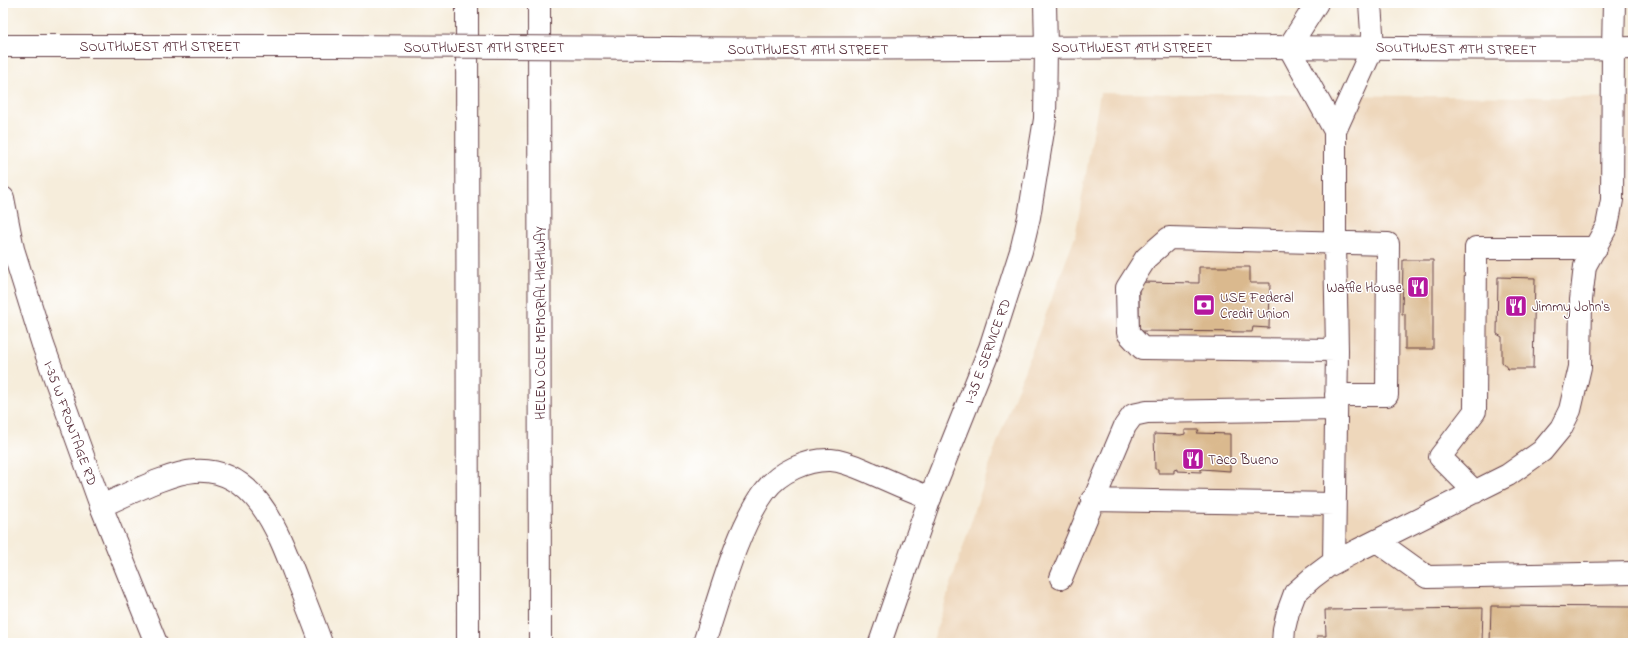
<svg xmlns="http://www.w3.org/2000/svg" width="1636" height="646" font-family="'Indie Flower',sans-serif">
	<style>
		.built { fill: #eed7bb }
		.building { fill: #dab98e }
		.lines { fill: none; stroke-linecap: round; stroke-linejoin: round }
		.minor-casing { stroke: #643e45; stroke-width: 24 }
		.major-casing { stroke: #643e45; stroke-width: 24 }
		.highway-casing { stroke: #643e45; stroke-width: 24 }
		.minor { stroke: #fff; stroke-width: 22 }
		.major { stroke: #fff; stroke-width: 22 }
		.highway { stroke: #fff; stroke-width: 22 }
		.major-bridge-casing { stroke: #643e45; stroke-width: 24; stroke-linecap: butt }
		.major-bridge { stroke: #fff; stroke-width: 22 }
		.labels { text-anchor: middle; stroke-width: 3; stroke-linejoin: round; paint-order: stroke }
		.street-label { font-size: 14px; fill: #4a1f2b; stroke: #fff }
		.poi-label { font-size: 14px; fill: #4a1f2b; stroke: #fff; text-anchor: start }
	</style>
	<rect width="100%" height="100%" fill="#fff"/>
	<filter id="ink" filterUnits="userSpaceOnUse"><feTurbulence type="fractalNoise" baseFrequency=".025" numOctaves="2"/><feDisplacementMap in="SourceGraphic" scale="8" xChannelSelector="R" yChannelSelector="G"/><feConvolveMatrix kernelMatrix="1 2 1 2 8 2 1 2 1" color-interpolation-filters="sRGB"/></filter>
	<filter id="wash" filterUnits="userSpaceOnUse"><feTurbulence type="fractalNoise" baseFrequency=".012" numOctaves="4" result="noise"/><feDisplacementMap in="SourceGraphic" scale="16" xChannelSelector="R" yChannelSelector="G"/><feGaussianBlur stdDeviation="0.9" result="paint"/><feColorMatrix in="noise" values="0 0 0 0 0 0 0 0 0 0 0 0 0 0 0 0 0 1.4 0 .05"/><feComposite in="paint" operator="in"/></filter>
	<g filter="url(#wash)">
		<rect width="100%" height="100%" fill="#f6eddb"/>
		<path class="built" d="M 1100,93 L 1633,98 L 1633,643 L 932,643 L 994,451 L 1075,237 Z"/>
		<g id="blocks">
			<path class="building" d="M 1403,260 L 1433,260 L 1433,349 L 1405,349 L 1405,314 L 1402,314 Z
				M 1199,267 L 1250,267 L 1250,283 L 1270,283 L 1269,328 L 1253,327 L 1252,332 L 1139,331 L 1139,282 L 1199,283 Z
				M 1498,277 L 1535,278 L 1533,369 L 1508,369 L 1502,362 L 1502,337 L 1497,334 Z
				M 1185,430 L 1199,430 L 1197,433 L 1230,434 L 1230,471 L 1201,469 L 1201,472 L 1177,471 L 1177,469 L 1174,470 L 1174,473 L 1158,473 L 1158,469 L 1155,469 L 1154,434 L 1181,435 L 1185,434 Z
				M 1491,606 L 1633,607 L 1633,643 L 1490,643 Z
				M 1483,608 L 1482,643 L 1317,643 L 1317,636 L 1326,636 L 1325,610 Z"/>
		</g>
	</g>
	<g filter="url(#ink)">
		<use href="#blocks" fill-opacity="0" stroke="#643e45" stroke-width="1"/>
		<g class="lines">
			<g class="minor-casing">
				<path id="minor" d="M 1317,3 L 1289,47 L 1335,131
					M 1336,395 L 1387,395 L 1388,244 L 1169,238 L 1146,258 L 1127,288 L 1128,333 L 1142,348 L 1337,350
					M 1475,492 L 1440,457 L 1475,411 L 1476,248 L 1596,248
					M 1092,500 L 1334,504
					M 101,506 L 156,643
					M 1377,541 L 1427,577 L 1633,573
					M 1334,563 L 1337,350 L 1335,242 L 1335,131 L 1373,47 L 1370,3
					M 1061,578 L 1125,426 L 1133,415 L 1147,412 L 1336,409
					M 880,643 L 930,498
					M 1283,643 L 1284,629 L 1288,612 L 1295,593 L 1312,578 L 1328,566 L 1358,550 L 1508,475 L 1542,451 L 1561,428 L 1570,410 L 1580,367 L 1581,300 L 1585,266 L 1607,226 L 1612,200 L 1613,48"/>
			</g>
			<g class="major-casing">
				<path id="major" d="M 3,46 L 334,46
					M 669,48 C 853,50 1037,47 1221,47 C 1359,47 1496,50 1633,48
					M 1613,48 L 1614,3
					M 3,198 L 13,249 L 43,345 L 101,506
					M 930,498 L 990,348 L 1021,251 L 1029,217 L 1045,119 L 1046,47"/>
			</g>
			<g class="highway-casing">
				<path id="highway" d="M 467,3 L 468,643
					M 539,3 L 540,643
					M 1045,3 L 1046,47
					M 101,506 C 127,495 168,473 195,471 C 257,467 280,536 298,583 C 306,603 314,623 321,643
					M 704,643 C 720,596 736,531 765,491 C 779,472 807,459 831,460 C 845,461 859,468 871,473 C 891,482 910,490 930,498"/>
			</g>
			<use href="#minor" class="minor"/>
			<use href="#major" class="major"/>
			<use href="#highway" class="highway"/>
			<g class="major-bridge-casing">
				<path id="major-bridge" d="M 334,46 L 669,48"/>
			</g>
			<use href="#major-bridge" class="major-bridge"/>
		</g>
	</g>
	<defs>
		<g id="restaurant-square" transform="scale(1.15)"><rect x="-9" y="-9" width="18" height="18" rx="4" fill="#b5179e" stroke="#fff"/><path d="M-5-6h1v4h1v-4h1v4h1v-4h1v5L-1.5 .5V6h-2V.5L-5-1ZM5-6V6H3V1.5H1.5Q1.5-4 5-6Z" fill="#fff"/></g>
		<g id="bank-square" transform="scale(1.15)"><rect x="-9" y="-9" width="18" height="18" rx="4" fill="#b5179e" stroke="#fff"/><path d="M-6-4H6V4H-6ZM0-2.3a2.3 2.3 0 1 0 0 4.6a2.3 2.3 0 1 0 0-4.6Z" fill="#fff"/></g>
	</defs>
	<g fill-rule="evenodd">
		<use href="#restaurant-square" x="1418" y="287"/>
		<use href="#bank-square" x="1204" y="305"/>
		<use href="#restaurant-square" x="1516" y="306"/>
		<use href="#restaurant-square" x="1193" y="459"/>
	</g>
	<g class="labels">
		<g class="street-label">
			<text x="160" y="51">SOUTHWEST 19TH STREET</text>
			<text x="484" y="52">SOUTHWEST 19TH STREET</text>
			<text x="1132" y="52">SOUTHWEST 19TH STREET</text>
			<text transform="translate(1456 48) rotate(1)" y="5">SOUTHWEST 19TH STREET</text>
			<text x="808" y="54">SOUTHWEST 19TH STREET</text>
			<text transform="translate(540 323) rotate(-90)" y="5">HELEN COLE MEMORIAL HIGHWAY</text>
			<text transform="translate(987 351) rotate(-70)" y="5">I-35 E SERVICE RD</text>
			<text transform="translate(71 423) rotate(70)" y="5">I-35 W FRONTAGE RD</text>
		</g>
		<g class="poi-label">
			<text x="1402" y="292" text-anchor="end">Waffle House</text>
			<text x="1220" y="302">USE Federal<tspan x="1220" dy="16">Credit Union</tspan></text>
			<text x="1532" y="311">Jimmy John's</text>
			<text x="1208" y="464">Taco Bueno</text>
		</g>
	</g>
	<rect width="1636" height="646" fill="none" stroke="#fff" stroke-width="16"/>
</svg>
